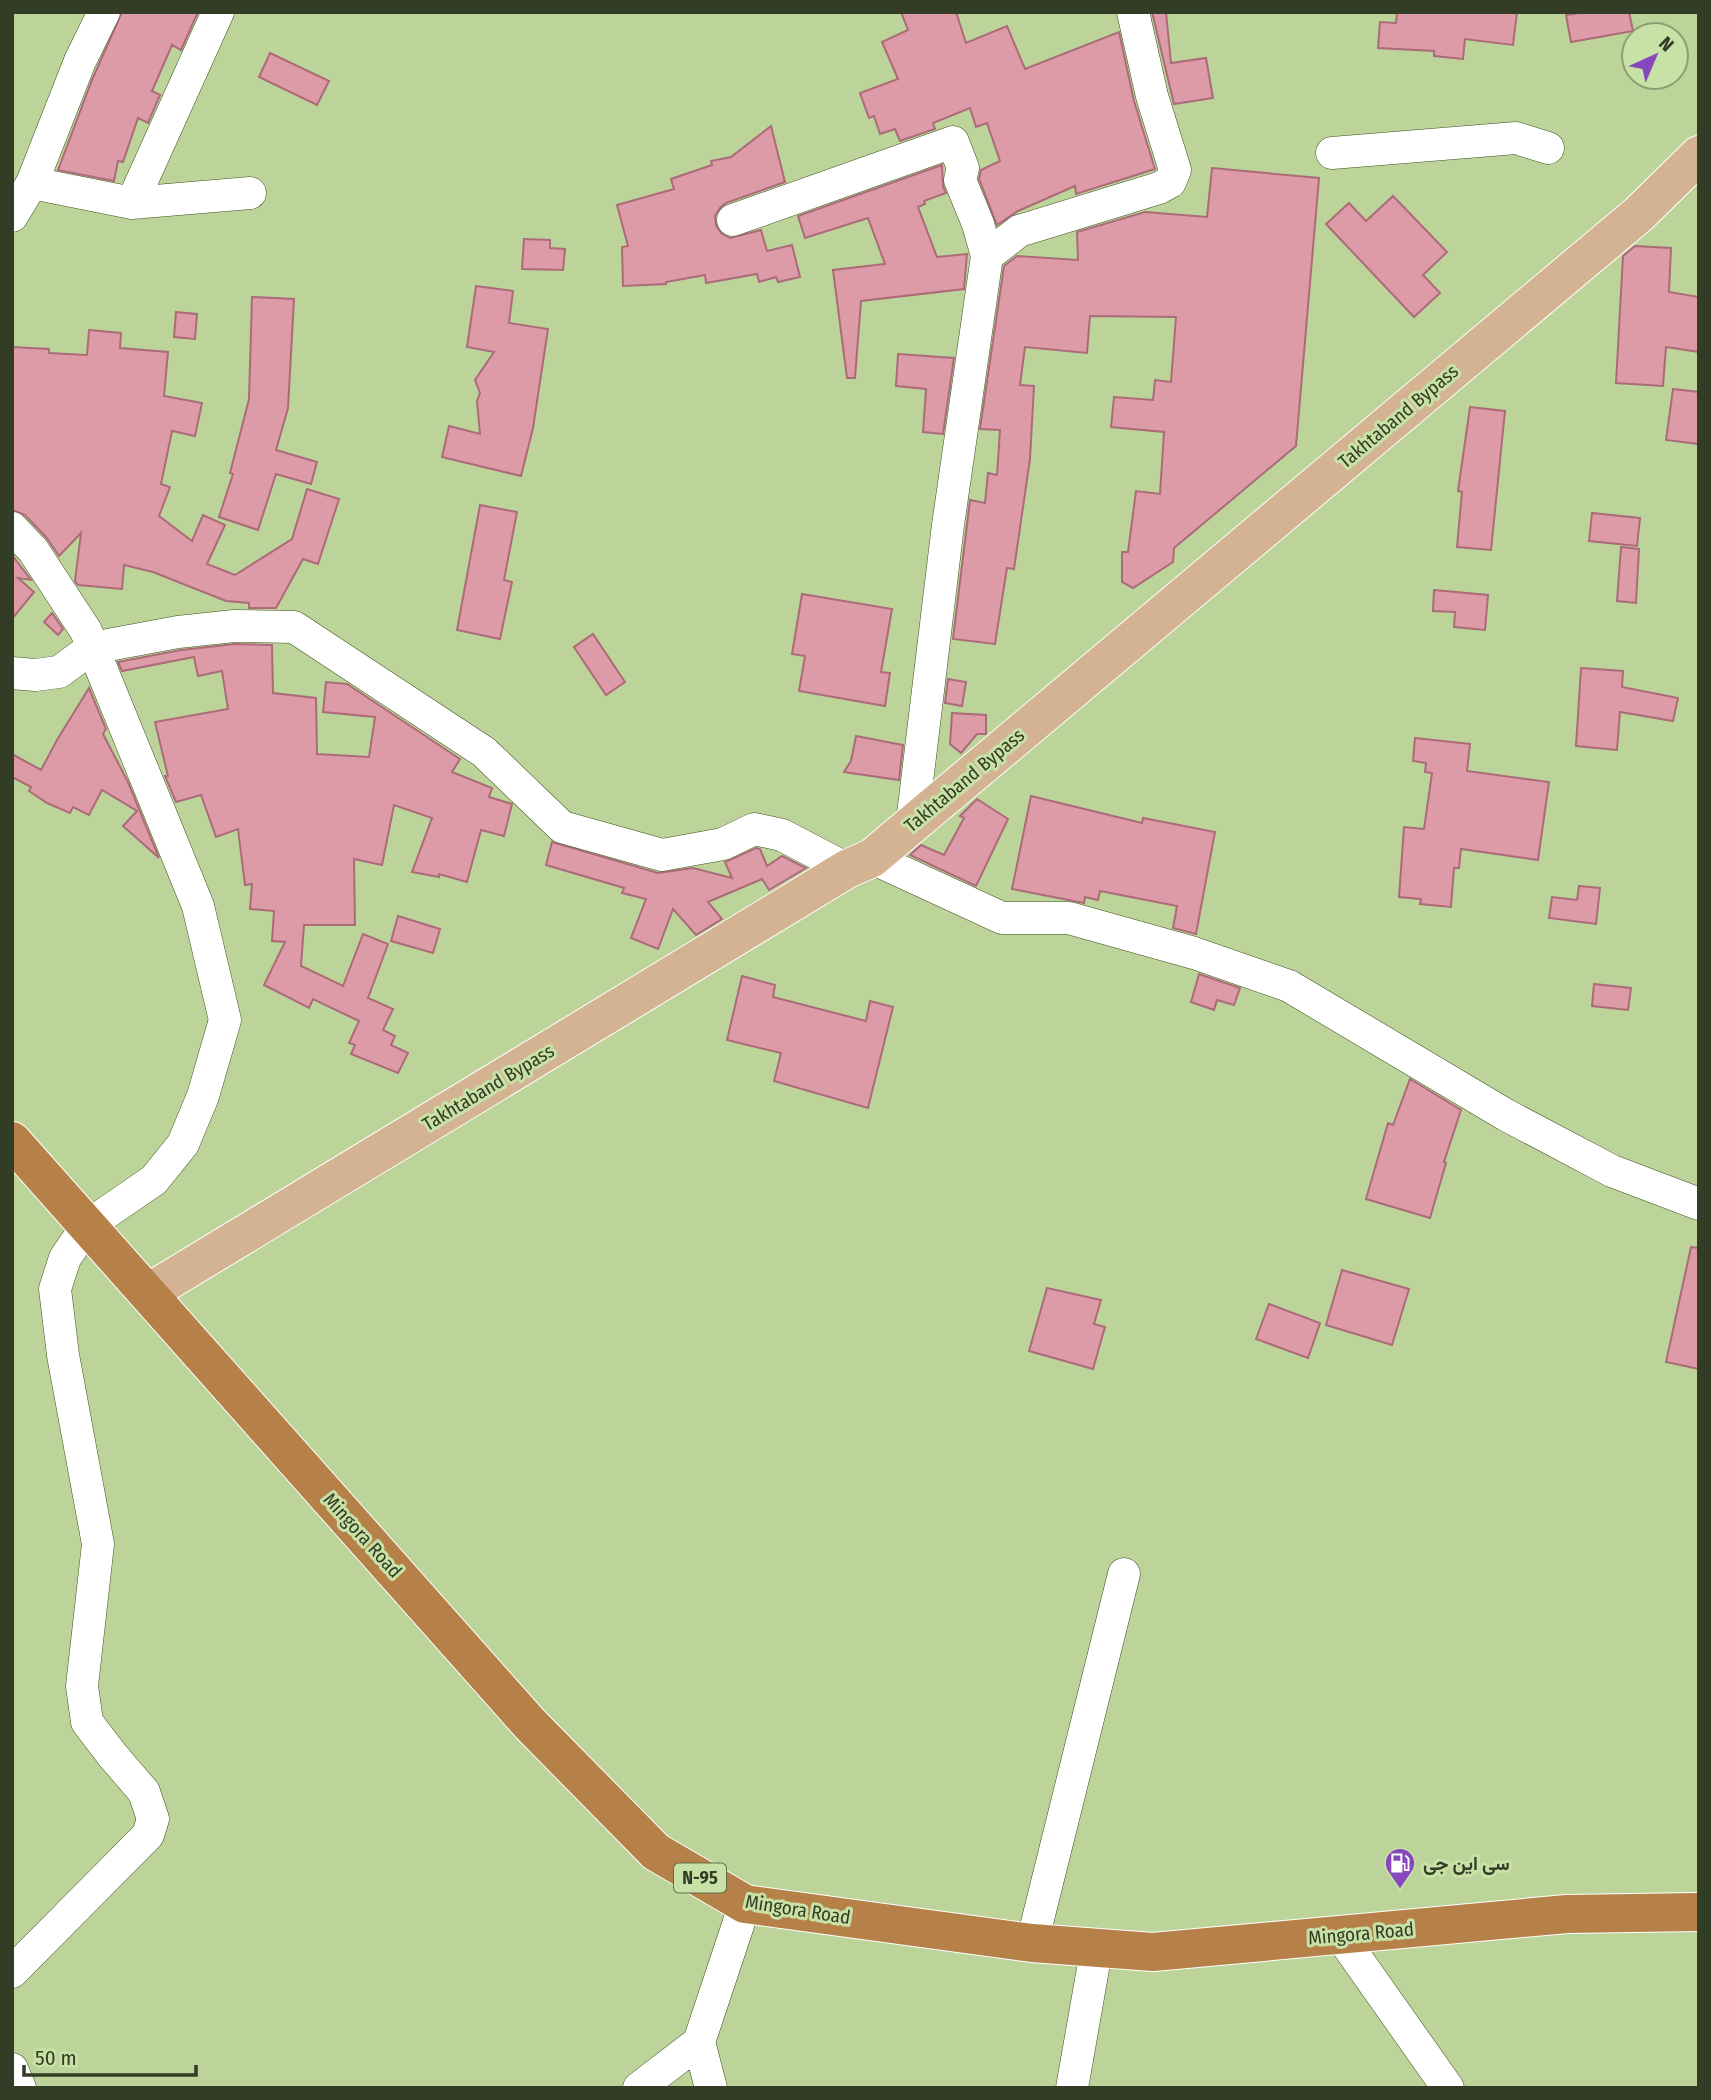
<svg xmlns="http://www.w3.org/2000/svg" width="1711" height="2100" font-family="'Fira Sans Condensed',Vazirmatn,sans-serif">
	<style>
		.building { fill: #dd9aa7; stroke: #ab6b78; stroke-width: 2 }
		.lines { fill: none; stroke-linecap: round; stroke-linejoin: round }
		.minor-casing { stroke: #3d511a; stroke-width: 33 }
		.major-casing { stroke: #fff; stroke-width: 40 }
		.highway-casing { stroke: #fff; stroke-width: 40 }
		.minor { stroke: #fff; stroke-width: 32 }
		.major { stroke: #d3b392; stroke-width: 38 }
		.highway { stroke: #b58149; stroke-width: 38 }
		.labels { text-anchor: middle; stroke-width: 6; stroke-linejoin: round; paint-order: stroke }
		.shield { fill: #c8e1a6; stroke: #606e4c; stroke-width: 2 }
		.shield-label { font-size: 18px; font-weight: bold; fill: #333c25 }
		.street-label { font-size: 19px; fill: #333c25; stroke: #c8e1a6 }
		.poi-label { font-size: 19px; font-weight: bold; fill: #333c25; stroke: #c8e1a6; text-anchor: start }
	</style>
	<rect width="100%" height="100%" fill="#bcd49a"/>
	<path class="building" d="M 122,12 L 198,12 L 181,50 L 172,45 L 152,91 L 160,95 L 148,123 L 138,118 L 123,162 L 118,161 L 114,181 L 58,170 L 92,80 Z
		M 901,12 L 956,12 L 966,43 L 1007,26 L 1025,69 L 1119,32 L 1134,101 L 1155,169 L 1076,194 L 1075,186 L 1018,211 L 997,225 L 979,179 L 981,170 L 1000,161 L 987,123 L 976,127 L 970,108 L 933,123 L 935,129 L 900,141 L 895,129 L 880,134 L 874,116 L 869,118 L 860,93 L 898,79 L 882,42 L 908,30 Z
		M 1152,12 L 1166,12 L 1171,63 L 1206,58 L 1213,98 L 1174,104 Z
		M 1397,12 L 1517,12 L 1513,45 L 1465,39 L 1463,59 L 1434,56 L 1434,51 L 1378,48 L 1380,22 L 1396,23 Z
		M 1585,12 L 1629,12 L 1633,31 L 1571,42 L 1566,15 Z
		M 270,53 L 329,81 L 317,105 L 259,77 Z
		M 771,126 L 785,182 L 726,203 L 720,208 L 715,216 L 716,225 L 721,233 L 730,238 L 761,230 L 767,251 L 792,245 L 800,277 L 778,282 L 776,277 L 759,282 L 757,274 L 706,283 L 705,275 L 666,282 L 666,284 L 623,286 L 622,247 L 628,246 L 617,205 L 674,189 L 671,179 L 712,165 L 711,161 L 731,157 Z
		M 942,165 L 943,186 L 946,193 L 924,201 L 925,204 L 918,207 L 937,257 L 967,254 L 964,289 L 861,301 L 855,378 L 847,378 L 833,270 L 885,264 L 868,218 L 805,238 L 798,216 Z
		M 1212,168 L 1319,178 L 1296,446 L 1174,548 L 1173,562 L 1133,588 L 1122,582 L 1122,552 L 1128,552 L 1136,491 L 1160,494 L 1164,432 L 1111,427 L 1114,397 L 1153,400 L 1155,380 L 1171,382 L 1176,317 L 1090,316 L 1087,353 L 1025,347 L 1020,385 L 1034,386 L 1030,459 L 1014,569 L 1007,568 L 995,644 L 953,639 L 970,500 L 985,503 L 988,473 L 997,475 L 1000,430 L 980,429 L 1004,266 L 1017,256 L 1078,260 L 1077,232 L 1145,212 L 1207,217 Z
		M 1393,196 L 1447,252 L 1423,275 L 1440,293 L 1414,317 L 1326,224 L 1349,203 L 1366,221 Z
		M 524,239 L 550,240 L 550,248 L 565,249 L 563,270 L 522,269 Z
		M 1635,246 L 1671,248 L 1669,292 L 1699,297 L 1699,352 L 1666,347 L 1663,386 L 1616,383 L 1623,256 Z
		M 476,286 L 513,291 L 509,323 L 548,329 L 533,428 L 521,476 L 442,457 L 449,426 L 480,434 L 477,401 L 480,393 L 475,380 L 494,352 L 467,347 Z
		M 252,297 L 294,299 L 288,408 L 276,450 L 317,462 L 311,484 L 276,474 L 258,530 L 219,517 L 233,474 L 230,473 L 249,399 Z
		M 176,312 L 197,314 L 195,339 L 174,337 Z
		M 89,330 L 121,333 L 120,348 L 168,352 L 164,396 L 202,403 L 195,436 L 172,431 L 161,484 L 170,487 L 159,516 L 192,541 L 203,515 L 225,525 L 207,564 L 235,575 L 292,539 L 307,489 L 339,499 L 318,564 L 303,559 L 276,608 L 249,608 L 249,603 L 226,601 L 153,572 L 124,565 L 122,589 L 78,585 L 75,581 L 81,533 L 59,556 L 46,537 L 25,515 L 12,510 L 12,347 L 49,349 L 49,353 L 87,355 Z
		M 898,354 L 954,358 L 943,434 L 923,432 L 926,389 L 896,386 Z
		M 1673,389 L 1699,392 L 1699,444 L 1666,440 Z
		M 1470,407 L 1505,411 L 1491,550 L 1457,547 L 1462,492 L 1458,491 Z
		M 480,505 L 517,512 L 504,580 L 512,582 L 500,639 L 457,630 Z
		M 1592,513 L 1640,518 L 1637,546 L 1589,541 Z
		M 1621,547 L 1639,549 L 1636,603 L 1617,601 Z
		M 12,555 L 31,580 L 18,578 L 34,592 L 12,619 Z
		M 1434,590 L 1488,595 L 1485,630 L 1454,627 L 1455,612 L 1433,611 Z
		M 802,594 L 892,609 L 881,672 L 890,673 L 885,706 L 799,691 L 805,656 L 792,654 Z
		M 52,613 L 63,629 L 58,635 L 44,622 Z
		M 593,634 L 625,682 L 606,695 L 574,647 Z
		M 235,644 L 272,645 L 273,693 L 316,698 L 317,754 L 369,757 L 375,717 L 323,712 L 326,682 L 347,684 L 460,759 L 452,772 L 492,788 L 489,797 L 512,804 L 504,836 L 481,830 L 467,882 L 439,874 L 439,877 L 412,872 L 432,818 L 394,805 L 382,865 L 354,859 L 355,925 L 304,925 L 301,966 L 343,986 L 363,934 L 388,944 L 368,998 L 393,1009 L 383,1030 L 395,1036 L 391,1045 L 408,1053 L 398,1073 L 351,1054 L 355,1045 L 349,1043 L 359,1021 L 313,999 L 309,1008 L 264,985 L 285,942 L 272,941 L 274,911 L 250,909 L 252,884 L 245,885 L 238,829 L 216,837 L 201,795 L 176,802 L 165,776 L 168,776 L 155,722 L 228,709 L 222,671 L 198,676 L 194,657 L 122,671 L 118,662 L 181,650 Z
		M 1581,668 L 1623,671 L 1622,687 L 1678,698 L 1673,721 L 1620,712 L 1617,750 L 1576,746 Z
		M 948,679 L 966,682 L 962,706 L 945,703 Z
		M 89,688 L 106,729 L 103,734 L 128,782 L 159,858 L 123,826 L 137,811 L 102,790 L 89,815 L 73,807 L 70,813 L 47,803 L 29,791 L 31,787 L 12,777 L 12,754 L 41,770 L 57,740 Z
		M 952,713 L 986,715 L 986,734 L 977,734 L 961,753 L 950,744 Z
		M 856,736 L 903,745 L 899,780 L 844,772 L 851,761 Z
		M 1415,738 L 1470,744 L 1467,771 L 1549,782 L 1538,860 L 1461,849 L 1459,868 L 1454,868 L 1451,907 L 1420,904 L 1421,899 L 1399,897 L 1404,827 L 1424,829 L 1432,773 L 1425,772 L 1426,763 L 1413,761 Z
		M 1031,796 L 1142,823 L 1143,818 L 1215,832 L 1196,934 L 1173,928 L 1177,906 L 1100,891 L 1098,900 L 1085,897 L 1084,903 L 1012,889 Z
		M 977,799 L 1008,819 L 976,886 L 910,855 L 921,845 L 944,855 L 964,818 L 960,816 Z
		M 552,842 L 658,873 L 693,868 L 732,878 L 725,862 L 756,848 L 760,849 L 767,866 L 782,856 L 806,868 L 769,890 L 762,879 L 708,902 L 722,919 L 696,935 L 673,909 L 658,949 L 631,938 L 646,899 L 622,893 L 624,888 L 546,865 Z
		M 1579,886 L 1600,888 L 1596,924 L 1549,918 L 1552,897 L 1577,900 Z
		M 398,916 L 440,929 L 433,953 L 391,941 Z
		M 1199,974 L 1240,988 L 1234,1005 L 1217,1000 L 1214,1010 L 1191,1002 Z
		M 742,976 L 775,985 L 773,997 L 866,1021 L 870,1001 L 893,1007 L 868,1108 L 774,1081 L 781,1053 L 727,1040 Z
		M 1594,984 L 1631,988 L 1628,1010 L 1592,1006 Z
		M 1410,1079 L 1461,1110 L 1444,1162 L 1446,1163 L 1430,1218 L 1366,1199 L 1388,1123 L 1393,1125 Z
		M 1691,1247 L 1699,1248 L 1699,1369 L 1666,1362 Z
		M 1342,1270 L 1409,1289 L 1392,1345 L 1326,1325 Z
		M 1047,1288 L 1101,1300 L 1094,1324 L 1105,1327 L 1093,1369 L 1029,1351 Z
		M 1269,1304 L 1320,1323 L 1308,1358 L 1256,1339 Z"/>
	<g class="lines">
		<g class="minor-casing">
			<path id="minor" d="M 1332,153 L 1516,138 L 1548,148
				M 32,183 L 132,203 L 250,193
				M 132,203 L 218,12
				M 12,216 L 32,183 L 80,61 L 104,12
				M 733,220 L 953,142 L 963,168 L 960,180 L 978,224 L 987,256
				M 12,528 L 33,550 L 86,631 L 198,906 L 225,1020 L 203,1096 L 183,1144 L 154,1180 L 87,1226 L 65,1258 L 55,1289 L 63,1355 L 98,1544 L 82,1686 L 87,1722 L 113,1756 L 144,1792 L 153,1819 L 148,1835 L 12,1972
				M 12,673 L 35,675 L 59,672 L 92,648 L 178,632 L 234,626 L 294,627 L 484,752 L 562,827 L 662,855 L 723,844 L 754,829 L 782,835 L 847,869
				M 912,823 L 948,525 L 987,256 L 1019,231 L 1159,188 L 1170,182 L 1175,170 L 1152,96 L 1133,12
				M 872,858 L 1002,918 L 1069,918 L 1194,953 L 1289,986 L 1506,1115 L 1612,1171 L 1699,1204
				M 1340,1935 L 1448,2088
				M 1032,1943 L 1124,1574
				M 12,2069 L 20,2088
				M 639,2088 L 699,2042
				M 711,2088 L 699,2042 L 745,1904
				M 1072,2088 L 1097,1946"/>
		</g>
		<g class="major-casing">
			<path id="major" d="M 148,1293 L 847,869 L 872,858 L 1639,214 L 1699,155"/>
		</g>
		<g class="highway-casing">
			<path id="highway" d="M 12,1141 L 530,1724 L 656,1852 L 745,1904 L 1032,1943 L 1153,1952 L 1567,1914 L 1699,1912"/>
		</g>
		<use href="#minor" class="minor"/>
		<use href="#major" class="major"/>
		<use href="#highway" class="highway"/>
	</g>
	<defs>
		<g id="fuel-pin" transform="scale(1.575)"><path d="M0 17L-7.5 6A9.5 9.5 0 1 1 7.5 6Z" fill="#8848bd" stroke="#c8e1a6"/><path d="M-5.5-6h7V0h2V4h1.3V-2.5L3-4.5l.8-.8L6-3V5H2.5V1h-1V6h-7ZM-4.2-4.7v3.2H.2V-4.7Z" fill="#fff"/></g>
	</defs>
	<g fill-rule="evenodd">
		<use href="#fuel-pin" x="1400" y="1863"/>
	</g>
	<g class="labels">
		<rect class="shield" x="674" y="1863.5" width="52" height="29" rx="5"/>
		<g class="shield-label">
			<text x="700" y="1884">N-95</text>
		</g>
		<g class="street-label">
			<text transform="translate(1398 416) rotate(-40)" y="7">Takhtaband Bypass</text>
			<text transform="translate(964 780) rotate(-40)" y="7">Takhtaband Bypass</text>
			<text transform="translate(488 1087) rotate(-31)" y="7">Takhtaband Bypass</text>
			<text transform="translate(363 1535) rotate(48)" y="7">Mingora Road</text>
			<text transform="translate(798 1909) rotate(9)" y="7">Mingora Road</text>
			<text transform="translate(1361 1933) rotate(-5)" y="7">Mingora Road</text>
		</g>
		<g class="poi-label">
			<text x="1423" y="1870">سی این جی</text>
		</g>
	</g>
	<rect width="1711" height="2100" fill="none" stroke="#333c25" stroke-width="28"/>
	<g transform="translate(1655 56) rotate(44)"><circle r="33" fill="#c8e1a6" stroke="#8c9f72" stroke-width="2"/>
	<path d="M0-5L12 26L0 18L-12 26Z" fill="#8848bd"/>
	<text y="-10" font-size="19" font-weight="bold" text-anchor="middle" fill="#333c25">N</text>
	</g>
	<path d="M24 2065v10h172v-10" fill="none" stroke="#333c25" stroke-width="3.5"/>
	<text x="35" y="2065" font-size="21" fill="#333c25" stroke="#c8e1a6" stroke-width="5" paint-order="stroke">50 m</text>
</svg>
